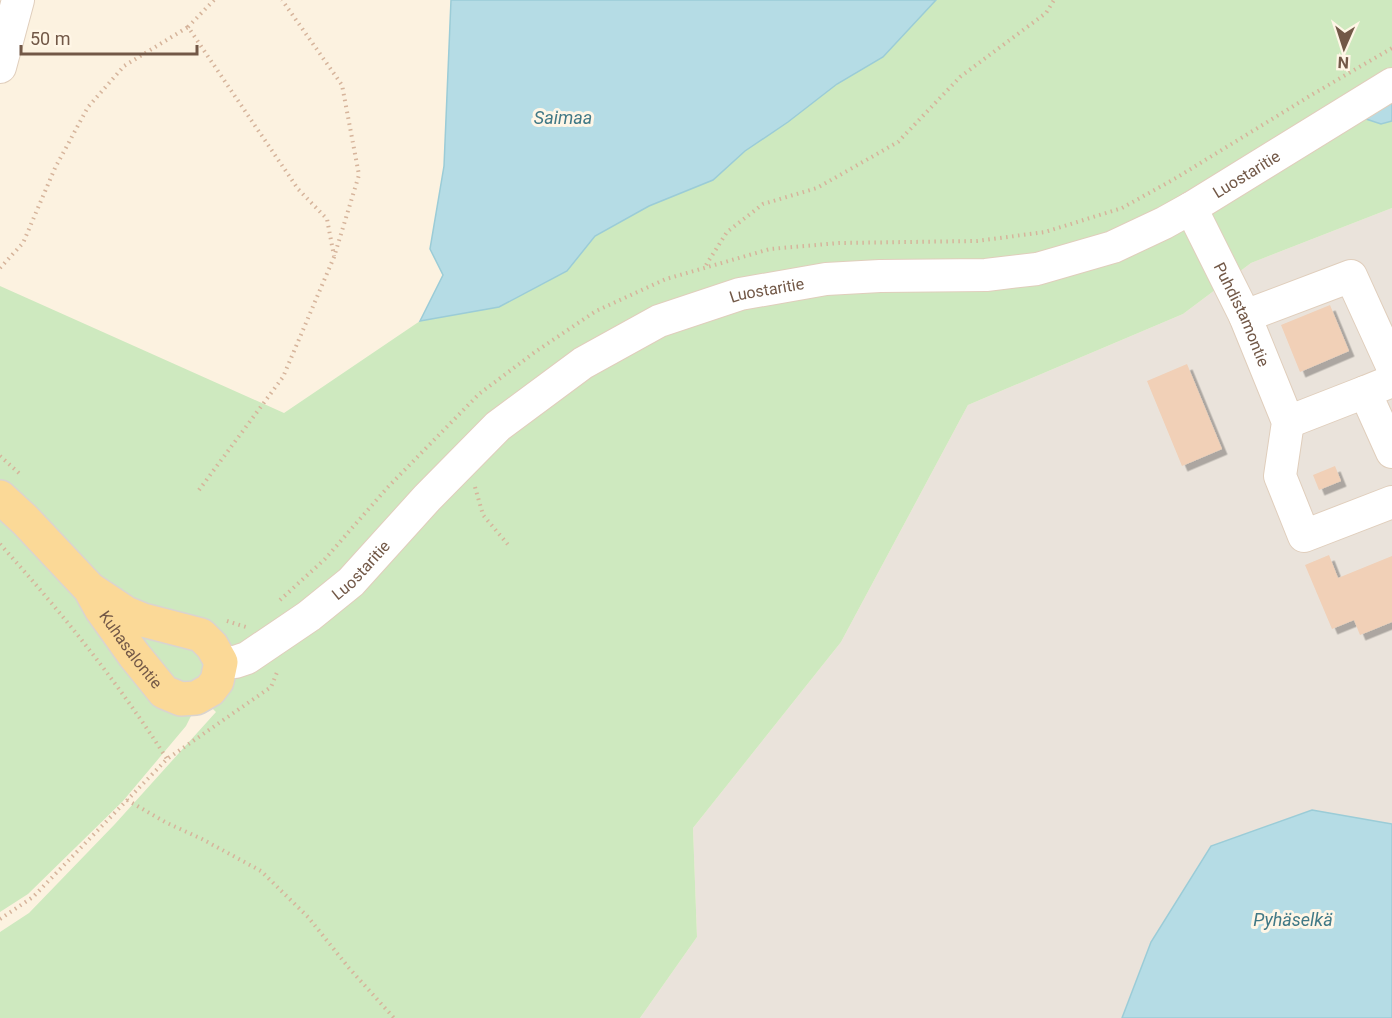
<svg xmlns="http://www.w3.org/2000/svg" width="1392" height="1018" font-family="Roboto,sans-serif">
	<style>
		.industrial { fill: #eae3db }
		.green { fill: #cee9bf }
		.water { fill: #b5dce5; stroke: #9bccd7; stroke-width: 1.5 }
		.building { fill: #f1d0b7; filter: url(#shadow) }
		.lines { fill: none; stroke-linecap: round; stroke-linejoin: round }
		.minor-casing { stroke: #e0cebc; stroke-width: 34 }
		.major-casing { stroke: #dad4cf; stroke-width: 36 }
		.path { stroke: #d6b49b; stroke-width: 4; stroke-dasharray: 1.5 4.5; stroke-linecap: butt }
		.minor { stroke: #fff; stroke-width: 32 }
		.major { stroke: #fbd997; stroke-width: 33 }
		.labels { text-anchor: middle; stroke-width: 6; stroke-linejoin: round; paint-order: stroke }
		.street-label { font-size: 16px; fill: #725847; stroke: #fff6e6 }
		.water-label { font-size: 18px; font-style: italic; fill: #417986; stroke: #fff6e6 }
	</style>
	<defs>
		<filter id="shadow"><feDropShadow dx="5.5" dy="5.5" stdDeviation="0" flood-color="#0004"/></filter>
	</defs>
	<rect width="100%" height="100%" fill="#fcf2e0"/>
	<path class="industrial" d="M 1392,208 L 1392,824 L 1312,810 L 1151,942 L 1122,1018 L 640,1018 L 697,937 L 693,828 L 841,642 L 968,405 L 1183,314 L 1251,263 Z"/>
	<path class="green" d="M 451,0 L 1392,0 L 1392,208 L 1251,263 L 1183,314 L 968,405 L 841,642 L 693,828 L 697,937 L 640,1018 L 0,1018 L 0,932 L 29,913 L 115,824 L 216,712 L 187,684 L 172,682 L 0,489 L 0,286 L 284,413 L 420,321 L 443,275 L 430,249 L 444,166 Z
		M 0,510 L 198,702 L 186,726 L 123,801 L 28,894 L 0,912 Z"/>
	<path class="water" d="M 451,0 L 936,0 L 883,57 L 837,84 L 788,122 L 745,151 L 713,180 L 649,206 L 595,236 L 567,271 L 499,307 L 420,321 L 443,275 L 430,249 L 444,166 Z
		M 1392,74 L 1392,121 L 1381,124 L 1360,117 Z
		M 1312,810 L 1392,824 L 1392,1018 L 1122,1018 L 1151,942 L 1211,846 Z"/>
	<path class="building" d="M 1330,305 L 1349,351 L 1300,372 L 1281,325 Z
		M 1187,364 L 1222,449 L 1182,466 L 1147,381 Z
		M 1335,466 L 1341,481 L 1319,490 L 1313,475 Z
		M 1329,555 L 1338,578 L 1392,556 L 1392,622 L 1360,635 L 1354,620 L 1332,629 L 1305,565 Z"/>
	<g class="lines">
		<g class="minor-casing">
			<g id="minor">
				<path d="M 0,67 L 18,0"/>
				<path id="s1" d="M 1191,208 L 1245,316 L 1288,422 L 1280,476 L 1304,536 L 1392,502"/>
				<path d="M 1245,316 L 1351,276 L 1392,366"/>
				<path d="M 1392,381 L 1365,392 L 1392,452"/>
				<path d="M 1288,422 L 1365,392"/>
				<path id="s2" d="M 221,662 L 235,662 L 247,658 L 309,616 L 351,582 L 427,498 L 498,426 L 583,363 L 659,321 L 740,294 L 826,279 L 880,276 L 986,275 L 1037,269 L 1113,247 L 1164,223 L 1191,208 L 1392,84"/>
			</g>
		</g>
		<g class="major-casing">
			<g id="major">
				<path id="s3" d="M 0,497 L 25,520 L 90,589 L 101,609 L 134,655 L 164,692 L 181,699 L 196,698 L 210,690 L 217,681 L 221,662 L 212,646 L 201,635 L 143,620 L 126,613 L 90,589"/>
			</g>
		</g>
		<path class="path" d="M 214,0 L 188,27 L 298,189 L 327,219 L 334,256
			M 706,265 L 727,232 L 763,204 L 817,188 L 898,142 L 960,77 L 1046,13 L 1054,0
			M 0,268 L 23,243 L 55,168 L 88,107 L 124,66 L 188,27
			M 0,456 L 21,475
			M 475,487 L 483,515 L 510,547
			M 199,490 L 283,377 L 334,257 L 359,175 L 342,85 L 282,0
			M 0,544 C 62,613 117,681 167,759
			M 280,600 L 325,559 L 387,488 L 479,394 L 535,352 L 596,311 L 666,279 L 770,249 L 839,243 L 977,241 L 1045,232 L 1122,208 L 1176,178 L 1313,94 L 1392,48
			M 227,621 L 246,627
			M 127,800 L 165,822 L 202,839 L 261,871 L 308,917 L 349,968 L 394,1018
			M 0,919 L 33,897 L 167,759 L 271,687 L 278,670"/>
		<use href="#minor" class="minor"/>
		<use href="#major" class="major"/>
	</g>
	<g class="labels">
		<g class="street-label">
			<text dy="6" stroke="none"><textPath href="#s2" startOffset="1178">Luostaritie</textPath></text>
			<text dy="6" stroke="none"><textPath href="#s2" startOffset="675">Luostaritie</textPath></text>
			<text dy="6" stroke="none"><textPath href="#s1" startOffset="118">Puhdistamontie</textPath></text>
			<text dy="6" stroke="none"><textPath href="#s2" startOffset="171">Luostaritie</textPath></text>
			<text dy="6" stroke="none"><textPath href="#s3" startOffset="202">Kuhasalontie</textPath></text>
		</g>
		<g class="water-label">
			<text x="563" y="124">Saimaa</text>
			<text x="1293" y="926">Pyhäselkä</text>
		</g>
	</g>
	<g transform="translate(1344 48) rotate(183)" stroke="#fff6e6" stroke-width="4.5" paint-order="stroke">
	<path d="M0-4.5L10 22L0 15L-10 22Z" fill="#725847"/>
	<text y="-9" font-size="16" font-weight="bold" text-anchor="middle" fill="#725847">N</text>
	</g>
	<path d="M21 45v9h176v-9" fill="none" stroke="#725847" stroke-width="3"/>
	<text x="30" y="45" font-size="18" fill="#725847" stroke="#fff6e6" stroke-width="4.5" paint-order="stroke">50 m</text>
</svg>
